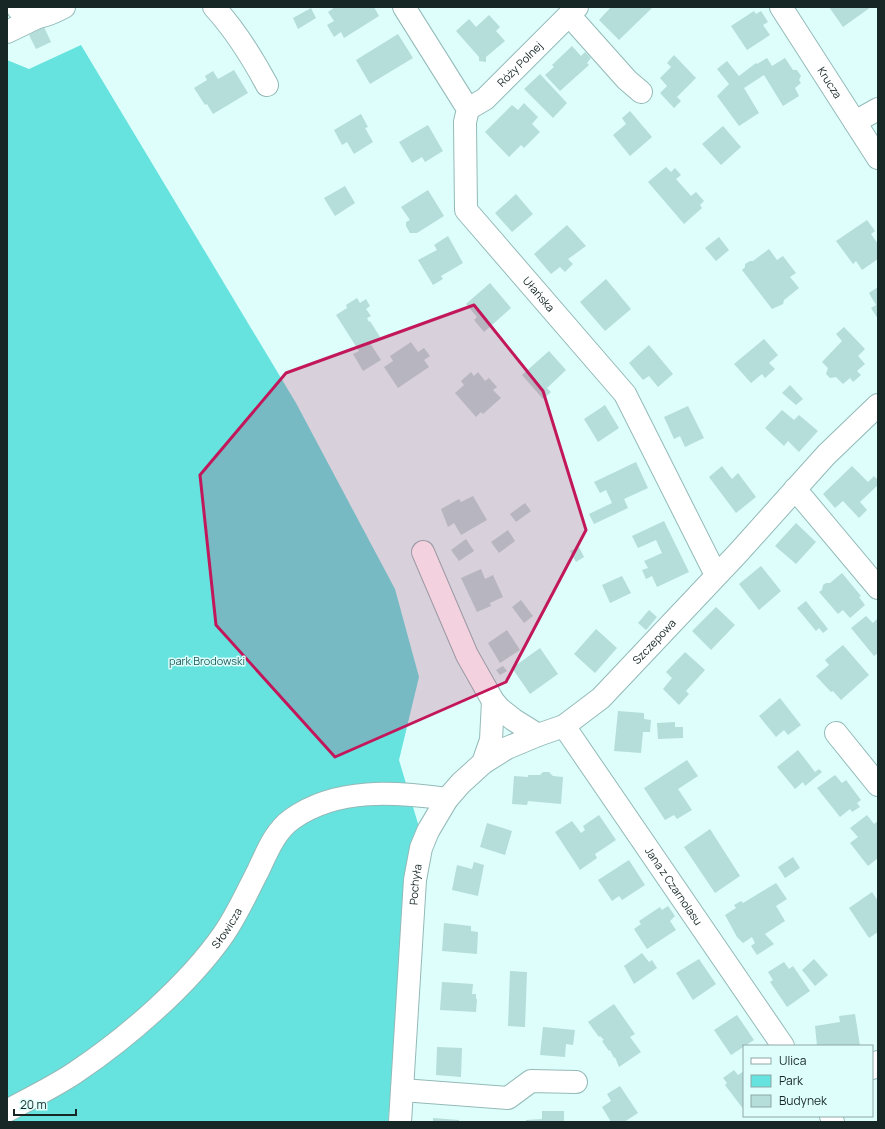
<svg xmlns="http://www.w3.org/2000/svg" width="885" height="1129" font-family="Manrope,sans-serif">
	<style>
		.green { fill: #66e3de }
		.building { fill: #b5ddda }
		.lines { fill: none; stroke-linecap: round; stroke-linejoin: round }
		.minor-casing { stroke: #93bab8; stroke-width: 24 }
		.minor { stroke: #fff; stroke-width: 22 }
		.marked { fill: #c2185b; fill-opacity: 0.2; stroke: #c2185b; stroke-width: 3; stroke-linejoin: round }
		.labels { text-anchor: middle; stroke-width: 3; stroke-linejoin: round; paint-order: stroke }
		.street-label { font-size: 11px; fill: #172726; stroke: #defefc }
		.park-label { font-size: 11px; fill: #1c5b59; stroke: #defefc }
	</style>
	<rect width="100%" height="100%" fill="#defefc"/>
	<path class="green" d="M 81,45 L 296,403 L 395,589 L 419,677 L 399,760 L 419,827 L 404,942 L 388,1122 L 7,1122 L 7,60 L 29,69 Z"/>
	<path class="building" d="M 335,7 L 374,7 L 379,16 L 344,38 L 341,32 L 334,37 L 327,25 L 334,21 L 328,12 Z
		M 611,7 L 653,7 L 619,40 L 599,20 Z
		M 829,7 L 871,7 L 843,27 Z
		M 311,8 L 316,18 L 298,29 L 293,18 Z
		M 754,11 L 756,14 L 761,11 L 768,22 L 763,25 L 770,35 L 747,50 L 731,26 Z
		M 489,15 L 500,27 L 496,31 L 505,41 L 486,57 L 486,62 L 479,61 L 479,57 L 456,31 L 469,19 L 476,27 Z
		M 44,27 L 51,42 L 36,49 L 29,35 Z
		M 398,34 L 413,58 L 370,84 L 356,60 Z
		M 572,46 L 581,56 L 585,52 L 591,58 L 587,63 L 589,65 L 560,91 L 545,75 L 554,67 L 552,65 Z
		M 674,55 L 696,78 L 677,97 L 681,101 L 674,108 L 660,93 L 667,86 L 660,78 L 671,67 L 667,63 Z
		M 767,58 L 772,66 L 785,58 L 793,70 L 797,70 L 801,76 L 799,80 L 801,83 L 795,88 L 799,96 L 783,106 L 764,75 L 744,88 L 759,113 L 739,126 L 717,96 L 729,84 L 717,69 L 727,61 L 739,76 L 756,63 L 757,64 Z
		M 234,70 L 248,93 L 213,114 L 207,104 L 205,105 L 194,88 L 207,80 L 205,76 L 213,71 L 218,79 Z
		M 540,74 L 567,103 L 553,118 L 524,89 Z
		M 524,103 L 538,117 L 532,124 L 540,132 L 524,148 L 521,145 L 509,157 L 485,132 L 512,105 L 518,110 Z
		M 630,111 L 652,137 L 630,156 L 613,135 L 626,124 L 622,118 Z
		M 361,114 L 368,127 L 365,128 L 373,142 L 354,154 L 347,142 L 342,145 L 334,130 Z
		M 428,125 L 443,151 L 425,162 L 422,157 L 412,163 L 399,142 Z
		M 723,126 L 741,147 L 721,165 L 702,144 Z
		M 666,167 L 671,172 L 675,168 L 681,175 L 676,179 L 691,196 L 696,192 L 704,201 L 700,205 L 702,208 L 684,224 L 648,182 Z
		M 345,186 L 355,203 L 335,216 L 324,198 Z
		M 428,190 L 444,216 L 417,233 L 410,233 L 406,226 L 406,222 L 410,220 L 401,207 Z
		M 516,194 L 533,214 L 512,232 L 495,213 Z
		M 867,220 L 875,231 L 871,234 L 878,244 L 878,259 L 862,270 L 856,261 L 853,264 L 836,241 Z
		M 567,225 L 586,246 L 568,259 L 573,264 L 565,272 L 560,267 L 551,274 L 534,254 Z
		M 448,236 L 463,263 L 441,276 L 443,279 L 433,285 L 418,260 L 437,250 L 434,245 Z
		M 719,237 L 729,250 L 716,261 L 705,248 Z
		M 769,249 L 777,260 L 783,256 L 789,264 L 796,273 L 790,277 L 799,288 L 784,300 L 783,304 L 772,309 L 742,270 L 745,267 L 745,264 L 750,261 L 753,261 Z
		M 606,279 L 631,309 L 605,331 L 580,302 Z
		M 490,283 L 511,308 L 484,332 L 474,320 L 477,317 L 466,304 Z
		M 878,287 L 878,319 L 871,308 L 876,305 L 869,293 Z
		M 357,298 L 360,303 L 366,299 L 370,306 L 366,309 L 371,316 L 367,318 L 369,322 L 370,321 L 380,337 L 370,343 L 381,360 L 363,371 L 353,354 L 359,351 L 336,315 L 347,308 L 346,305 Z
		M 844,327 L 865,349 L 858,356 L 865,364 L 857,371 L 861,375 L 853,382 L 850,378 L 843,384 L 836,377 L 830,378 L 826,374 L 828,368 L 822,362 L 842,341 L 836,334 Z
		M 764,339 L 778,355 L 769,363 L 775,369 L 765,378 L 762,374 L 751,383 L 734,364 Z
		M 411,342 L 418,352 L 424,348 L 430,356 L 424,360 L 429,367 L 398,388 L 384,367 L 393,361 L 390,356 Z
		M 649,345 L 673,374 L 658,387 L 649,376 L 643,380 L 629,363 Z
		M 549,351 L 566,370 L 547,388 L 551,392 L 543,399 L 522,375 Z
		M 471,372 L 474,376 L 478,372 L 485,381 L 489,378 L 497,387 L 493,390 L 501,398 L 483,414 L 481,412 L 476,417 L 455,393 L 464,385 L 461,381 Z
		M 790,385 L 803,399 L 796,405 L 782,393 Z
		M 605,405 L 619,428 L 598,442 L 584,419 Z
		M 688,406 L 704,438 L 685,447 L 680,436 L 674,439 L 664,417 Z
		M 782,410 L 794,420 L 799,415 L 818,431 L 799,452 L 788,441 L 784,446 L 765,428 Z
		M 636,462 L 648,488 L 624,499 L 628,508 L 594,524 L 589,514 L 612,503 L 606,490 L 600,493 L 594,482 Z
		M 722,466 L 732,479 L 738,473 L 756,497 L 736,513 L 709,477 Z
		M 852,466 L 868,482 L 874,476 L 878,480 L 878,485 L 860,502 L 867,510 L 859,518 L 843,501 L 835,508 L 823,494 Z
		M 473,496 L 487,520 L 461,535 L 454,523 L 448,527 L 441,509 L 459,499 L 461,502 Z
		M 525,503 L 531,511 L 516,522 L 510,514 Z
		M 664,521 L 689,572 L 657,587 L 652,576 L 646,579 L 642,570 L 648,568 L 644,561 L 662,553 L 656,540 L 638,548 L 632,536 Z
		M 796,523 L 816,542 L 796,564 L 775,546 Z
		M 508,530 L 515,541 L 499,553 L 491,542 Z
		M 466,539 L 474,551 L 459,561 L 451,550 Z
		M 579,547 L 584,557 L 576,562 L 570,551 Z
		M 761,566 L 781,591 L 759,610 L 739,584 Z
		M 481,569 L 485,579 L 493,575 L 503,597 L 490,603 L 491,606 L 477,612 L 461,578 Z
		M 842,573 L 861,596 L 859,597 L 865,605 L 850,618 L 843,610 L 838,614 L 819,592 L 822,590 L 823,585 L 826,583 L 830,583 Z
		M 622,576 L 631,593 L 610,603 L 602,585 Z
		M 521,600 L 533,616 L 524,623 L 512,607 Z
		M 806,601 L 828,629 L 823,633 L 819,628 L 816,631 L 797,608 Z
		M 716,607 L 735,625 L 711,650 L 692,631 Z
		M 649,610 L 657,617 L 646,630 L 638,623 Z
		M 866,616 L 873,623 L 878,618 L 878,653 L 874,656 L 851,628 Z
		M 596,629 L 617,648 L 595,673 L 574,654 Z
		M 507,630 L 520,650 L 500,663 L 488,643 Z
		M 843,645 L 869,675 L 841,700 L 833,691 L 831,692 L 816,676 L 829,665 L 825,660 Z
		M 540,648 L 558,674 L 530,694 L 512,668 Z
		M 685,652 L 705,670 L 686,691 L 689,694 L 679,705 L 663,689 L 672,678 L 666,672 Z
		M 503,666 L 507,671 L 500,675 L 496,670 Z
		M 780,698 L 801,725 L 788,735 L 784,730 L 776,737 L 759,716 Z
		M 618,711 L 644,713 L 644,719 L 651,720 L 650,732 L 643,732 L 641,753 L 614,751 Z
		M 675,722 L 675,727 L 683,727 L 683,738 L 658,739 L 657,723 Z
		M 798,750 L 815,772 L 819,769 L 822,772 L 805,786 L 803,782 L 795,789 L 777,767 Z
		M 687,760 L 698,776 L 678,789 L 692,810 L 677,819 L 674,815 L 665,820 L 644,788 Z
		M 543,772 L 549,772 L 553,776 L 563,777 L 561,804 L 528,801 L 527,805 L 512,804 L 514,776 L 528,777 L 528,775 L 540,775 Z
		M 835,775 L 842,783 L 846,780 L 861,800 L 857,803 L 860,807 L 852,812 L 850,809 L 840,817 L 817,788 Z
		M 599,815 L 616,840 L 595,854 L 597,858 L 580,870 L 555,832 L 572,821 L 581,833 L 585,830 L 583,826 Z
		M 867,815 L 874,824 L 878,821 L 878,858 L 868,866 L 850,843 L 858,837 L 850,828 Z
		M 487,823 L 512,831 L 505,855 L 480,847 Z
		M 710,829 L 740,876 L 715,893 L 684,847 Z
		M 793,857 L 800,868 L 785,878 L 778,867 Z
		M 629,860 L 645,885 L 622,900 L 619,896 L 612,901 L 598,880 Z
		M 474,862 L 484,865 L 478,896 L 452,890 L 457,865 L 472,869 Z
		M 776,883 L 787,899 L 776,906 L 785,921 L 765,934 L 774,944 L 757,955 L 751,946 L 755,943 L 752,937 L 743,943 L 737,937 L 725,915 L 736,908 L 734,905 L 741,901 L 743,903 Z
		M 872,892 L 878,901 L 878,932 L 869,938 L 849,908 Z
		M 668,906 L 675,916 L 670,921 L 676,930 L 647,949 L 634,929 L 641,924 L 639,921 L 660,907 L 662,910 Z
		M 444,923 L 471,926 L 471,931 L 478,932 L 477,954 L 442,951 Z
		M 642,953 L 649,962 L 652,960 L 657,968 L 634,984 L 624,966 Z
		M 699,959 L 716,984 L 693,1000 L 676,973 Z
		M 814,959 L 828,975 L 815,986 L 802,970 Z
		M 784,962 L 789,969 L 793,966 L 810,991 L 787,1007 L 770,982 L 773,980 L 768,972 Z
		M 510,971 L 527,972 L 525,1027 L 508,1026 Z
		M 442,982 L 473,984 L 472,994 L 476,994 L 476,999 L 477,999 L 476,1012 L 440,1010 Z
		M 614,1004 L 635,1034 L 630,1037 L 641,1052 L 619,1067 L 615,1057 L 614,1058 L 610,1050 L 609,1051 L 602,1041 L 604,1040 L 600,1036 L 599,1037 L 588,1022 Z
		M 855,1014 L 860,1046 L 817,1046 L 815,1026 L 840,1022 L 839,1016 Z
		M 737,1015 L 754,1040 L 731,1055 L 714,1030 Z
		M 543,1027 L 575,1030 L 573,1045 L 566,1044 L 565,1057 L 540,1055 Z
		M 437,1047 L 462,1048 L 461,1077 L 436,1075 Z
		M 734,1070 L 738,1075 L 744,1071 L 744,1110 L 725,1085 L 727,1083 L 723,1078 Z
		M 620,1086 L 638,1113 L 624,1122 L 611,1122 L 602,1107 L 611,1101 L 607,1094 Z
		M 542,1111 L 564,1111 L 564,1122 L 526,1122 L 526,1120 L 542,1119 Z
		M 433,1118 L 459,1120 L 459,1122 L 433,1122 Z"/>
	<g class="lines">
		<g class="minor-casing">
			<g id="minor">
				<path d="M 17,7 C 28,25 49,15 64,7"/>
				<path d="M 214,7 C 236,31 252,57 267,85"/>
				<path id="s1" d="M 404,7 L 468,109 L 465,122 L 466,210 L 625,394 L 712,567 L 718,573"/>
				<path id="s2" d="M 781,7 L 878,158"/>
				<path d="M 569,15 L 627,80 L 641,92"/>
				<path d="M 7,32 L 38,17"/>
				<path id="s3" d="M 468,109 L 485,99 L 577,7"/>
				<path d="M 855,122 L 878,109"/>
				<path d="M 795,489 L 878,588"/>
				<path d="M 423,552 L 467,655 L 493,701 L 500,709 L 514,720 L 538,735"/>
				<path id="s4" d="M 564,726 L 783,1046"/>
				<path d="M 836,733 L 878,785"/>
				<path d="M 483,763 L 491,740 L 493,701"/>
				<path d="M 872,1068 L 878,1062"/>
				<path d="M 402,1090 L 508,1098 L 531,1081 L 576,1082"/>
				<path id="s5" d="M 7,1111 C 30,1098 54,1087 76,1072 C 127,1038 188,985 223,935 C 237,915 247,892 258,871 C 267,852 275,831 292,819 C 337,787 396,792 447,799"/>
				<path d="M 831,1116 L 833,1122"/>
				<path id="s6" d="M 400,1122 L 415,880 L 421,848 L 428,831 L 447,799 L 461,783 L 483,763 L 507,748 L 538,735 L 564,726 L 601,698 L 738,553 L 826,455 L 878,405"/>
			</g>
		</g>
		<use href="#minor" class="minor"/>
	</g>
	<path class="marked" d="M 474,305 L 543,391 L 586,530 L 506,682 L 335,757 L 216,625 L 200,475 L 286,373 Z"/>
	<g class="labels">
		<g class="street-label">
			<text dy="4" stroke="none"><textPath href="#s3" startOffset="69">Róży Polnej</textPath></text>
			<text dy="4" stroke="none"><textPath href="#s2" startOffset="90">Krucza</textPath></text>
			<text dy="4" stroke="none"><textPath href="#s1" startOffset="333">Ułańska</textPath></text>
			<text dy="4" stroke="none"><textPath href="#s6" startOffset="595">Szczepowa</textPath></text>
			<text dy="4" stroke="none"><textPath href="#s6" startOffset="238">Pochyła</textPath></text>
			<text dy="4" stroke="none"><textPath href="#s4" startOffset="194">Jana z Czarnolasu</textPath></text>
			<text dy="4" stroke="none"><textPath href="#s5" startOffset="289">Słowicza</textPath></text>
		</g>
		<g class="park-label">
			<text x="207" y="665">park Brodowski</text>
		</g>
	</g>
	<rect width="885" height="1129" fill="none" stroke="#172726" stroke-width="16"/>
	<rect x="743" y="1045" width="130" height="72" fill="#defefc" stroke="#8ea8a6"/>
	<rect x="751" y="1058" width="20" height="6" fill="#ffffff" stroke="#8ea8a6"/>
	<text x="779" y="1065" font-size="12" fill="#172726">Ulica</text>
	<rect x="751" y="1075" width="20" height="12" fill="#66e3de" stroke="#8ea8a6"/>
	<text x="779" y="1085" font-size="12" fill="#172726">Park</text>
	<rect x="751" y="1095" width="20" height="12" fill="#b5ddda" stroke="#8ea8a6"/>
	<text x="779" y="1105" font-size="12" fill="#172726">Budynek</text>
	<path d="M14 1109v6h62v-6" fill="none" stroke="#172726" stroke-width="2"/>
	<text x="20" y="1109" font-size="12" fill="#172726" stroke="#defefc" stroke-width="3" paint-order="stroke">20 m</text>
</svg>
